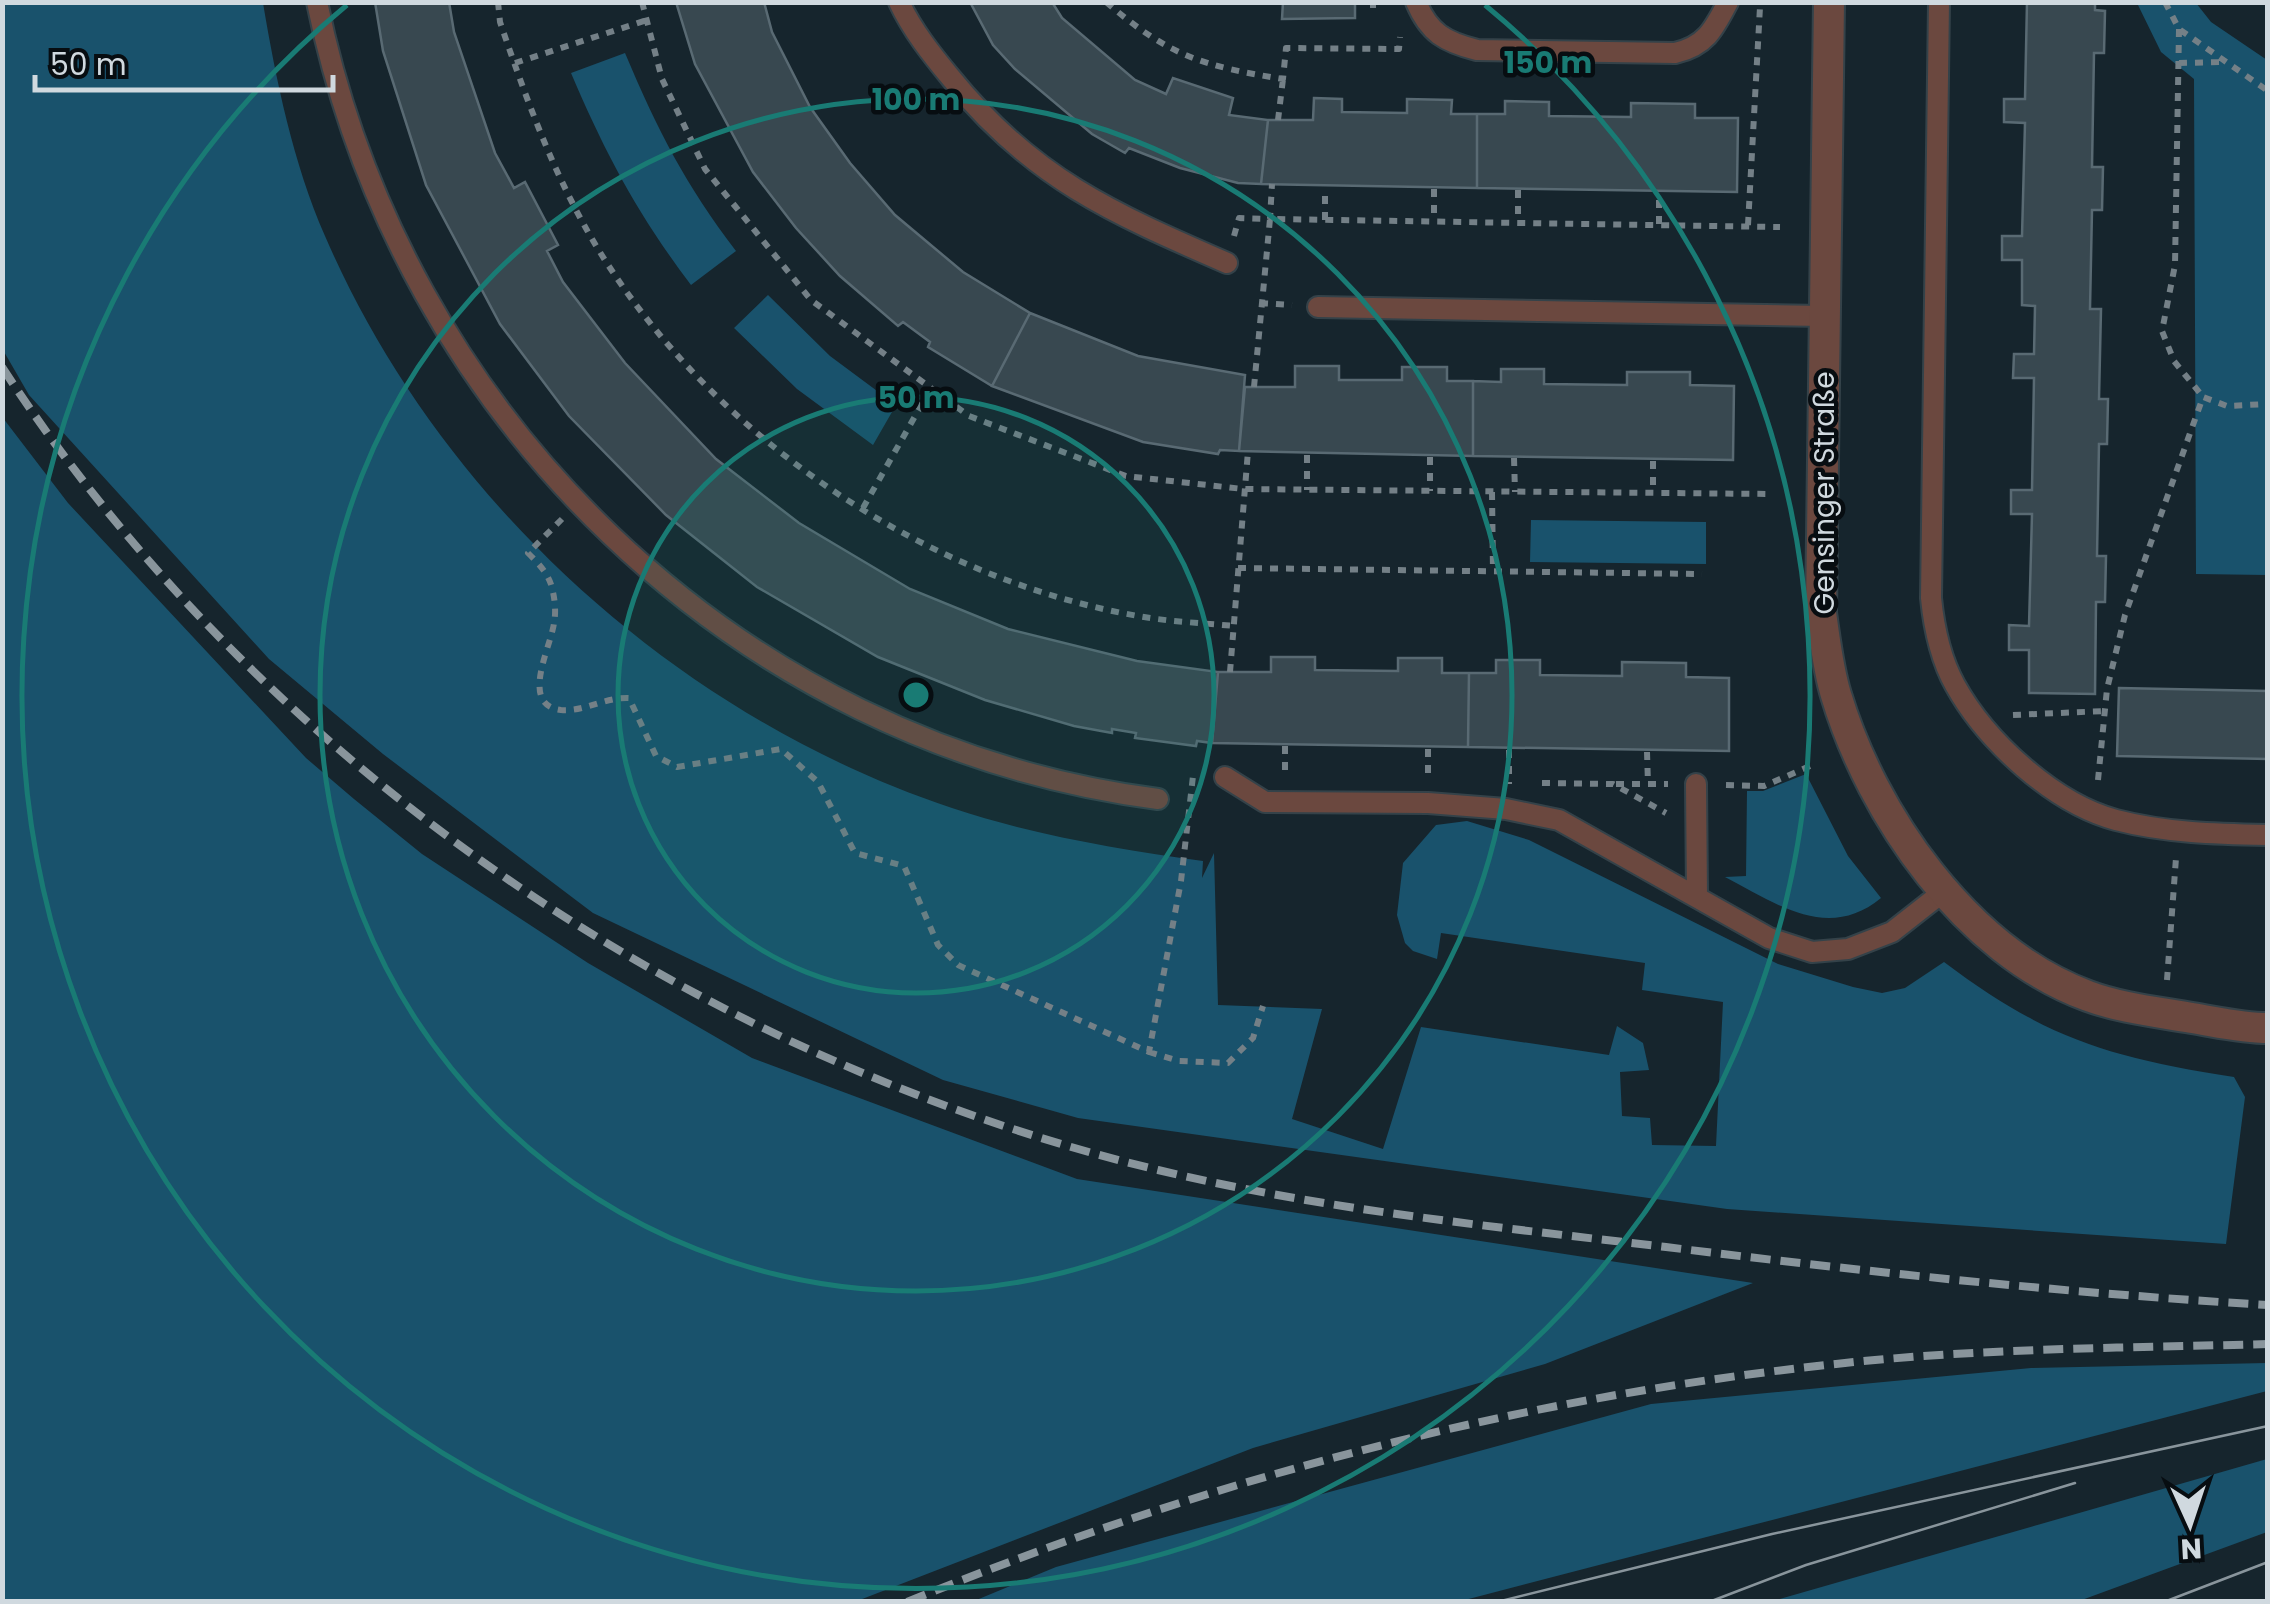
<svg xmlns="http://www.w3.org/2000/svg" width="2270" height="1604" font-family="Poppins,sans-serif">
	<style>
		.green { fill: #19526c }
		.building { fill: #384850; stroke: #596a73; stroke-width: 2.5 }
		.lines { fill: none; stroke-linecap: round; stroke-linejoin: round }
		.service-casing { stroke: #344249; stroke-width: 24 }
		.tertiary-casing { stroke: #344249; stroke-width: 34 }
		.path { stroke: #748087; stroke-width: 6; stroke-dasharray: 8 8; stroke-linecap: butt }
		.service { stroke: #6b483f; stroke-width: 20 }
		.tertiary { stroke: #6b483f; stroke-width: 30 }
		.tram { stroke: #89959c; stroke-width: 2.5 }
		.rail { stroke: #89959c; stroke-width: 8; stroke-dasharray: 20 10; stroke-linecap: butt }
		.ring { fill: none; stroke: #197b74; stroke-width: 5 }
		.labels { text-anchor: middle; stroke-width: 9; stroke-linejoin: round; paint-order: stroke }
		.street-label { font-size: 28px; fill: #d0d9df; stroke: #070d11 }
		.centre { fill: #197b74; stroke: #070d11; stroke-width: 5 }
		.ring-label { font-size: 30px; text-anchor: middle; font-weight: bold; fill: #197b74; stroke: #070d11; stroke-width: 9; stroke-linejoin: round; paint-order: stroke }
	</style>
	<rect width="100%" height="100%" fill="#16252d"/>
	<path class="green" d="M 3,2 L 263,3 C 276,80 293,163 325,236 C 439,500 676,716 952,808 C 1033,835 1118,849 1203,861 L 1202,878 L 1214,853 L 1218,1005 L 1322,1009 L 1292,1119 L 1383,1149 L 1421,1027 L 1609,1055 L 1617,1026 L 1643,1043 L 1649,1070 L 1620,1072 L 1622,1116 L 1650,1118 L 1652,1145 L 1716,1146 L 1723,1002 L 1642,990 L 1645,963 L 1441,933 L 1437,959 L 1413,951 L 1405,943 L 1397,915 L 1403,863 L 1436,825 L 1467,821 L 1529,840 L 1778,964 L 1853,987 L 1882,993 L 1905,988 L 1944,962 C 2046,1039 2109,1057 2234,1077 L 2245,1097 L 2226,1244 L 1727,1209 L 1078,1118 L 943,1080 L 593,913 L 383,754 L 269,659 L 29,395 L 3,350 Z
		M 2137,3 L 2196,3 L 2211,22 L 2267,60 L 2267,575 L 2196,574 L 2194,79 L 2161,52 Z
		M 625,53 C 658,131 685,184 736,251 L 691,285 C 638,215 605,153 571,73 Z
		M 768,295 L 830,356 L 896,405 L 873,445 L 797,389 L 734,328 Z
		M 3,418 L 68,503 L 306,758 L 354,799 L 422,854 L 588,963 L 752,1058 L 1077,1179 L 1753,1283 L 1545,1364 L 1253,1448 L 857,1601 L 3,1601 Z
		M 1531,520 L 1706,522 L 1706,564 L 1530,562 Z
		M 1806,774 L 1848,856 L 1881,898 C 1828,942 1775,903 1725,877 L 1746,876 L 1747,791 L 1763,791 Z
		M 2267,1363 L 2267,1391 L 1461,1601 L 974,1601 L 1056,1567 L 1651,1404 L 2031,1368 Z
		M 2267,1459 L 2267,1532 L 2079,1601 L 1773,1601 Z"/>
	<path class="building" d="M 375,2 L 449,2 L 454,32 L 495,153 L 514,188 L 525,182 L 558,245 L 547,251 L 563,282 L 625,363 L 716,459 L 799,523 L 910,589 L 1008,629 L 1137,661 L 1218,672 L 1212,743 L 1197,741 L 1196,746 L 1135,738 L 1136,733 L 1112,729 L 1112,733 L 1074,726 L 985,700 L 878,657 L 757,587 L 666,515 L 569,416 L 500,324 L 426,185 L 383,51 Z
		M 676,2 L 764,2 L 772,32 L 810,107 L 850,163 L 895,215 L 963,272 L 1030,313 L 992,386 L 928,347 L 930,342 L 903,322 L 898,326 L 840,276 L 796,228 L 753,172 L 695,64 Z
		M 970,2 L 1052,2 L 1062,18 L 1135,80 L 1166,94 L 1173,78 L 1233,98 L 1229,115 L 1268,120 L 1261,184 L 1238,183 L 1180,168 L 1129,148 L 1125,153 L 1092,134 L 1015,69 L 993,45 Z
		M 1283,2 L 1355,2 L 1355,18 L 1282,19 Z
		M 2027,2 L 2095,2 L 2095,10 L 2105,11 L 2104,53 L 2094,53 L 2092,167 L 2103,167 L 2102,210 L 2092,210 L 2090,309 L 2101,309 L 2099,399 L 2108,399 L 2107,444 L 2099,444 L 2097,556 L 2106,556 L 2105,602 L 2096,602 L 2095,694 L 2029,693 L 2029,650 L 2009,650 L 2009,625 L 2029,626 L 2032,514 L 2011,514 L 2011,490 L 2032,490 L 2034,378 L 2013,378 L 2014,354 L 2034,354 L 2035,306 L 2022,305 L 2022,260 L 2002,260 L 2002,236 L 2022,236 L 2025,123 L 2004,122 L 2004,99 L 2025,99 Z
		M 1314,98 L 1342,99 L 1342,112 L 1407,113 L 1407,99 L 1452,100 L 1451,114 L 1477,114 L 1477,188 L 1261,184 L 1268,120 L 1313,120 Z
		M 1505,101 L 1549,102 L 1549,116 L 1631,117 L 1631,103 L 1695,104 L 1695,118 L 1738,118 L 1737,192 L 1477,188 L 1477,114 L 1505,114 Z
		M 1030,313 L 1138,356 L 1245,375 L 1239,451 L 1220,450 L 1218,454 L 1143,442 L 992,386 Z
		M 1295,366 L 1339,366 L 1339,380 L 1402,380 L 1402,367 L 1447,367 L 1447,381 L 1473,381 L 1473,456 L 1239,451 L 1245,387 L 1295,387 Z
		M 1501,369 L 1544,369 L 1544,384 L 1627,385 L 1627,372 L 1690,372 L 1690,385 L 1734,386 L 1733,460 L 1473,456 L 1473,381 L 1501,382 Z
		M 1271,657 L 1315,657 L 1315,670 L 1398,671 L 1398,658 L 1442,658 L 1442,673 L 1469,673 L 1468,747 L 1212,743 L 1218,672 L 1271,672 Z
		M 1496,660 L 1540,660 L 1540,675 L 1622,676 L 1622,662 L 1686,663 L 1686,677 L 1729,678 L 1729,751 L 1468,747 L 1469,673 L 1496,673 Z
		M 2119,688 L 2268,691 L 2268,759 L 2117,756 Z"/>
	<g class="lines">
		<g class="service-casing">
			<path id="service" d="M 317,2 C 401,416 736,744 1158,799
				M 899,2 C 912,30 932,55 951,78 C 1032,178 1112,213 1227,263
				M 1416,2 C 1429,33 1445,42 1477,50 L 1675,53 C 1706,46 1714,29 1728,2
				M 1939,2 L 1931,598 C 1934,628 1940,658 1955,685 C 1986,741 2053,803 2116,820 C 2166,833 2217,834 2268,835
				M 1318,307 L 1824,316
				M 1225,777 L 1265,802 L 1428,803 L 1506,809 L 1559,820 L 1769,938 L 1812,952 L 1848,949 L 1892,932 L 1943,892
				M 1696,784 L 1697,896"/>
		</g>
		<g class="tertiary-casing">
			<path id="tertiary" d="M 1829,2 L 1821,613 C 1825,640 1828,669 1836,695 C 1872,815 1966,951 2088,996 C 2120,1008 2158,1012 2192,1018 C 2217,1022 2242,1028 2268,1028"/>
		</g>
		<path class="path" d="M 498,2 L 500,22 C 528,104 557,184 603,257 C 720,442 928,581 1144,617 C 1173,622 1204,623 1234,626
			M 642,2 L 662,79 L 705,169 L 811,300 L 969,416 L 1126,476 L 1243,489 L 1773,494
			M 1106,2 C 1169,56 1202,66 1283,79 L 1286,48 L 1399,49 L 1400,37
			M 2165,2 L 2179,29 L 2268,91
			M 1373,8 L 1373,2
			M 2179,29 L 2175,265 L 2162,331 L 2174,361 L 2203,397
			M 515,63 L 647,20
			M 2179,63 L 2222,62
			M 1278,120 L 1283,79
			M 1434,189 L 1434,221
			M 1518,190 L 1518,222
			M 1325,220 L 1325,188
			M 1659,224 L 1659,193
			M 1748,225 L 1760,7
			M 1234,236 L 1239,218 L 1270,219 L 1272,184
			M 1260,303 L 1292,305
			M 1254,387 L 1270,219 L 1780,227
			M 1307,455 L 1307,490
			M 1430,457 L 1430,491
			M 1514,458 L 1515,492
			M 1653,461 L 1653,493
			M 1492,492 L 1493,571
			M 863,508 L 931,388
			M 562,519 L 528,553 C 539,564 550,575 553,592 C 555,601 556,613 554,623 C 551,647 519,705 561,710 C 584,712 605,697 629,698 L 656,756 L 677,767 L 781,749 L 818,782 L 855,853 L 904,866 L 938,945 L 958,965 L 1149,1052 L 1181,881 L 1193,776
			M 1238,568 L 1702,574
			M 1230,672 L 1248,451
			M 2013,715 L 2105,711
			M 1285,746 L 1285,774
			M 1428,749 L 1428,778
			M 1509,750 L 1509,784
			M 1647,752 L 1648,784
			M 2098,780 L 2107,689 L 2125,615 L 2203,397 L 2227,406 L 2268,404
			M 1542,783 L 1613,784 L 1666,813
			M 1616,784 L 1668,784
			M 1726,785 L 1764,786 L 1810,766
			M 2167,980 L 2176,858
			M 1149,1052 L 1179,1061 L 1228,1063 L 1253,1038 L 1263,1006"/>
		<use href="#service" class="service"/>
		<use href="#tertiary" class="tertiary"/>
		<path class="tram" d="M 1497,1602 L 1772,1534 L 2268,1426
			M 1709,1602 L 1806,1565 L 2075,1483
			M 2164,1602 L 2268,1562"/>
		<path class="rail" d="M 2,367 C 263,767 695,1059 1158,1170 C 1324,1210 1497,1227 1666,1247 C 1867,1272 2066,1293 2268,1305
			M 907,1602 C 1206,1480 1515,1398 1836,1364 C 1979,1348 2124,1348 2268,1344"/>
	</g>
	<circle cx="916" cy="695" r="298" fill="#197b74" fill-opacity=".12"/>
	<g class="ring">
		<circle cx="916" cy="695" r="298"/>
		<circle cx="916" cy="695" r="596"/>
		<path d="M1485 5A894 894 0 1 1 347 5"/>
	</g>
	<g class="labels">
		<g class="street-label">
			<text transform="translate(1824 493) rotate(-90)" y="10">Gensinger Straße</text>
		</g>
	</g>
	<circle cx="916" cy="695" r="15" class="centre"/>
	<g class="ring-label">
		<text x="1548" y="73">150 m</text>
		<text x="916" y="110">100 m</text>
		<text x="916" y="408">50 m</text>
	</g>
	<rect width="2270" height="1604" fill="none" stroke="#d0d9df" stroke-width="10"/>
	<g transform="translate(2190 1524) rotate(177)" stroke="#070d11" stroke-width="8" paint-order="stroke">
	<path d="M0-8L18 38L0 25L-18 38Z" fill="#d0d9df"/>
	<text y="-15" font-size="28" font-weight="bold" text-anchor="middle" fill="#d0d9df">N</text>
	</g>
	<path d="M35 75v15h298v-15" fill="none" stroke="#d0d9df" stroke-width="5"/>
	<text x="50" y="75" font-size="30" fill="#d0d9df" stroke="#070d11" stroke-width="8" paint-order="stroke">50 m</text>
</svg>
